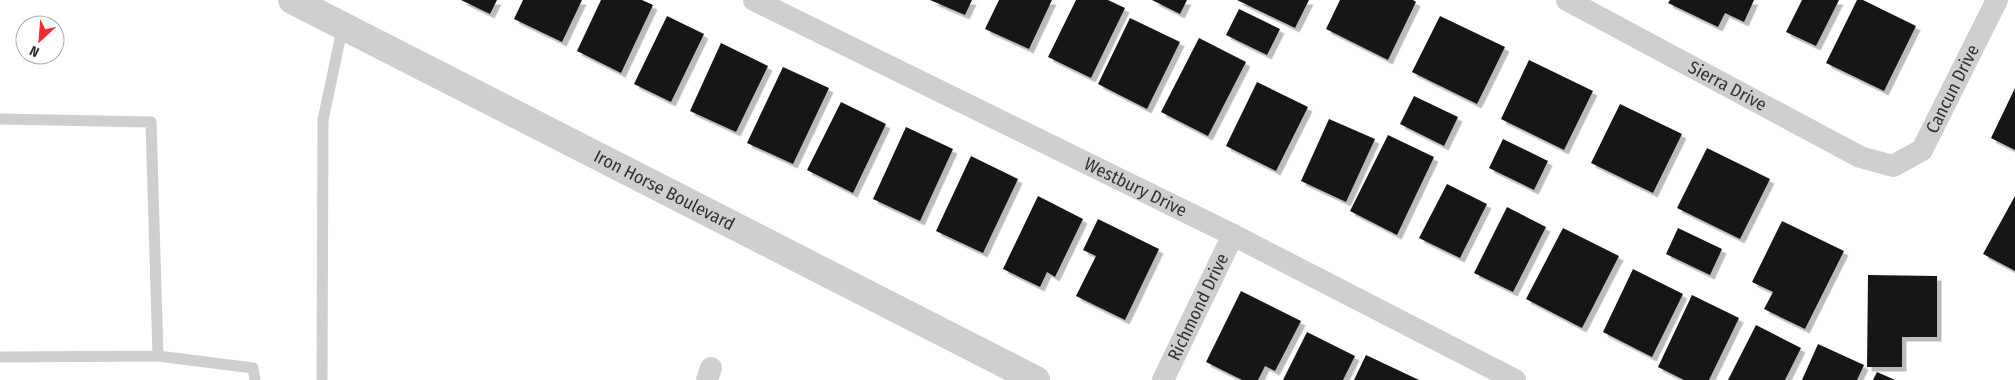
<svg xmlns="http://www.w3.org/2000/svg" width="2015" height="380" font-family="'Fira Sans Condensed',sans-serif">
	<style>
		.building { fill: #191919; filter: url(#shadow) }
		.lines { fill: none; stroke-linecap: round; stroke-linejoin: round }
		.service { stroke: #cfcfcf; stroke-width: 11 }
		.minor { stroke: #cfcfcf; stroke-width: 22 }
		.tertiary { stroke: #cfcfcf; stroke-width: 28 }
		.labels { text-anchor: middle; stroke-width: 5; stroke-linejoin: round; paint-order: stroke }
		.street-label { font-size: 18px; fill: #323232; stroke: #fff }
	</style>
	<defs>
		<filter id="shadow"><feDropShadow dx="4.5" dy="4.5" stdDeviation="0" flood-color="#0004"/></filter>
	</defs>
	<rect width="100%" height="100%" fill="#fff"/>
	<path class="building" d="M 461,0 L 497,0 L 490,14 Z
		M 523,0 L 582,0 L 562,42 L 514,19 Z
		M 601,0 L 642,0 L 653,5 L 621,73 L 577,51 Z
		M 930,0 L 972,0 L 965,15 Z
		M 999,0 L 1052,0 L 1029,49 L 985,29 Z
		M 1076,0 L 1108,0 L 1125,8 L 1091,78 L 1048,57 Z
		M 1152,0 L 1187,0 L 1180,14 Z
		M 1237,0 L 1309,0 L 1295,28 Z
		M 1340,0 L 1413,0 L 1416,2 L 1388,60 L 1326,29 Z
		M 1670,0 L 1754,0 L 1744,22 L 1725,13 L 1718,27 L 1668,3 Z
		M 1802,0 L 1839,0 L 1816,46 L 1786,32 Z
		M 1857,0 L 1863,0 L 1916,26 L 1884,91 L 1826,63 Z
		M 1239,9 L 1280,29 L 1267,55 L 1226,35 Z
		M 667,16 L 704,34 L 671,102 L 634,84 Z
		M 1440,16 L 1505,47 L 1477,104 L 1412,72 Z
		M 1130,18 L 1180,42 L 1147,109 L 1098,84 Z
		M 1199,38 L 1246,62 L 1208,136 L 1161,112 Z
		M 721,43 L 768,66 L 736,132 L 690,111 Z
		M 1529,60 L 1593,91 L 1564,150 L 1501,119 Z
		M 783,67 L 829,88 L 793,164 L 747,143 Z
		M 1257,82 L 1308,107 L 1276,171 L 1226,146 Z
		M 2015,88 L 2015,150 L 1991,138 Z
		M 1414,96 L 1458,117 L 1444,146 L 1400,124 Z
		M 841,102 L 886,124 L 853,193 L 807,170 Z
		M 1620,104 L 1682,134 L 1653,193 L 1591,163 Z
		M 1329,119 L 1375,139 L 1346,202 L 1301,181 Z
		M 906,127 L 953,149 L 920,221 L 873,199 Z
		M 1388,135 L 1434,157 L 1397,235 L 1350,211 Z
		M 1503,139 L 1548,161 L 1534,190 L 1489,168 Z
		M 1707,148 L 1770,179 L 1740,239 L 1677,208 Z
		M 971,156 L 1018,179 L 983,253 L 936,231 Z
		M 1447,184 L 1487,204 L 1460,258 L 1419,238 Z
		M 1038,196 L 1083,219 L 1055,277 L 1047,272 L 1040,287 L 1003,269 Z
		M 2015,196 L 2015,271 L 1983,254 Z
		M 1507,207 L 1546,227 L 1513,292 L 1474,273 Z
		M 1098,219 L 1159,249 L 1125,320 L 1076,296 L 1096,256 L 1083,250 Z
		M 1782,221 L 1844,251 L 1805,329 L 1764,309 L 1773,292 L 1752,282 Z
		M 1563,228 L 1619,256 L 1582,328 L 1526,299 Z
		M 1678,228 L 1722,249 L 1710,275 L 1666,254 Z
		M 1633,269 L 1683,294 L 1652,357 L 1603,332 Z
		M 1868,275 L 1937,276 L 1937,337 L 1902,337 L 1902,367 L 1867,367 Z
		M 1241,291 L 1301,321 L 1275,371 L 1265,366 L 1258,380 L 1242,380 L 1206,362 Z
		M 1692,295 L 1739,318 L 1709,380 L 1684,380 L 1658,367 Z
		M 1756,325 L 1801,348 L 1785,380 L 1728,380 Z
		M 1307,332 L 1355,356 L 1343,380 L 1283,380 Z
		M 1818,344 L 1864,365 L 1857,380 L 1802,380 Z
		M 1366,355 L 1419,380 L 1354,380 Z
		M 1877,372 L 1895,380 L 1873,380 Z"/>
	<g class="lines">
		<path class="service" d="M 0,119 L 151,122 L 158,356 L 0,357
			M 158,356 L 253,368 L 255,380
			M 322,380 L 323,120 L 343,25"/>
		<g class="minor">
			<path id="s1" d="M 754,0 L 1233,235 L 1515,380"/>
			<path id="s2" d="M 1567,0 L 1860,157 L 1893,166 L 1922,150 L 1997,0"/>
			<path d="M 707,380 L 711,368"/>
			<path id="s3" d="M 1163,380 L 1233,235"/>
		</g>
		<path class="tertiary" id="s4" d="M 292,0 L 1036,380"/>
	</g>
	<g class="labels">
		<g class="street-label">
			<text dy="6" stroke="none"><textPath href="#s2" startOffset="182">Sierra Drive</textPath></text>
			<text dy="6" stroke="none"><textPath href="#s2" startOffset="468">Cancun Drive</textPath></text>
			<text dy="6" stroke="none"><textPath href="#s1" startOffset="425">Westbury Drive</textPath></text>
			<text dy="6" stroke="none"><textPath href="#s4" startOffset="418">Iron Horse Boulevard</textPath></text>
			<text dy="6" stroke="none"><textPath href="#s3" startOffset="81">Richmond Drive</textPath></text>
		</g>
	</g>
	<g transform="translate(40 40) rotate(206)"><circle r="24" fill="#ffffff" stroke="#adadad"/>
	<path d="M0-4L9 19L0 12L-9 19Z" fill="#f32a32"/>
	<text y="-8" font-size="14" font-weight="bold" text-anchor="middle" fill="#323232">N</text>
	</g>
</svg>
